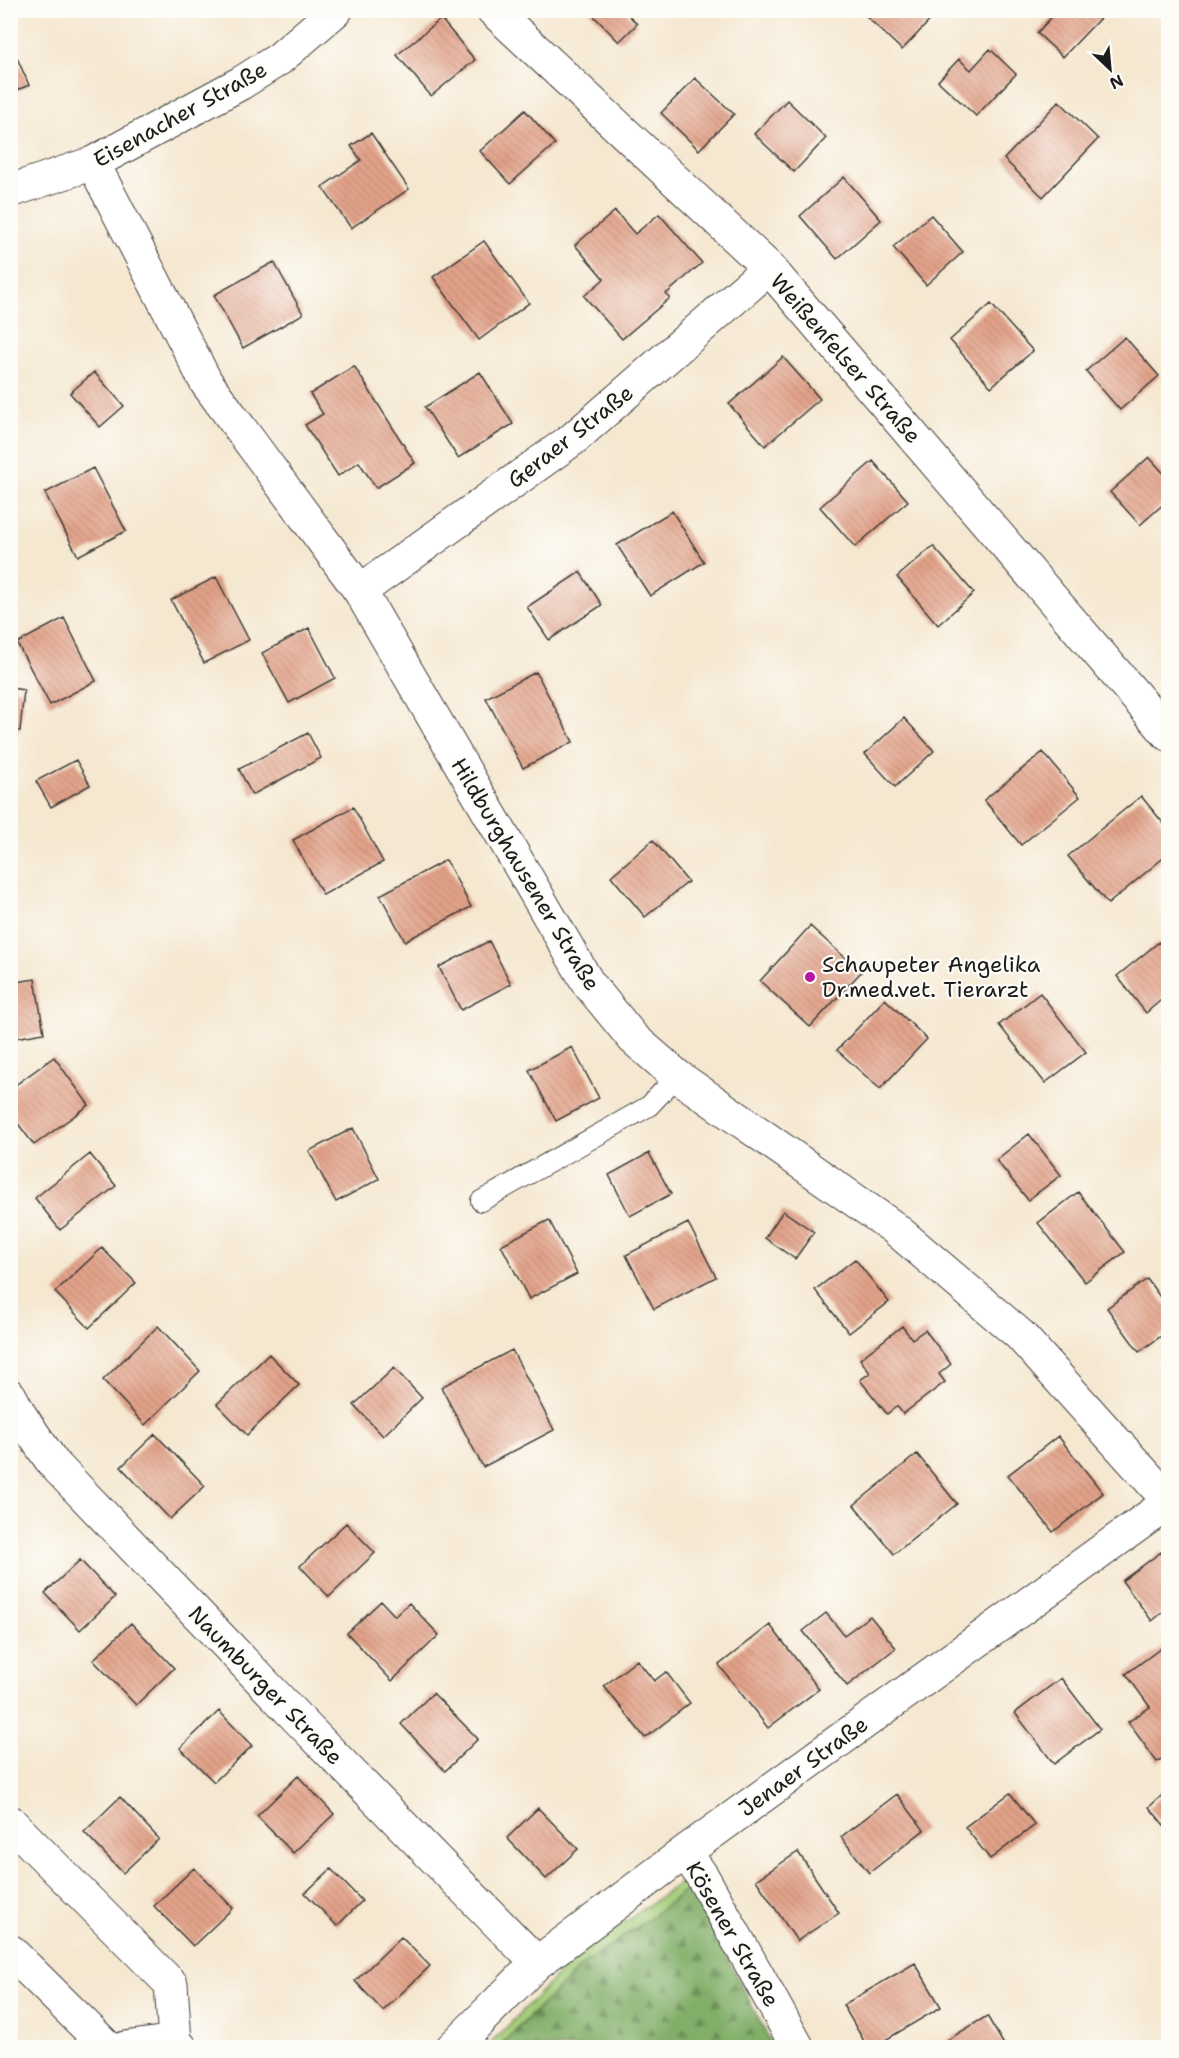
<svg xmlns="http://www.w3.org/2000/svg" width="1179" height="2058" font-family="'Shantell Sans',sans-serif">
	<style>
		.grass { fill: #a2ca76; stroke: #5f7349; stroke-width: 1.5 }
		.forest { fill: url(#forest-firs); stroke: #4e6542; stroke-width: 1.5 }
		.building { fill: url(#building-back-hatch) }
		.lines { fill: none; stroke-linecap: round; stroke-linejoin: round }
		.lane-casing { stroke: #3d3a37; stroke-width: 22 }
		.street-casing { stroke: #3d3a37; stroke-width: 35 }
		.lane { stroke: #fff; stroke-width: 20 }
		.street { stroke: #fff; stroke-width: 33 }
		.poi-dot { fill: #b5179e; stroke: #fdfcf7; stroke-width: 2 }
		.labels { text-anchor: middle; stroke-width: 4.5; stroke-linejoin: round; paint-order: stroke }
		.street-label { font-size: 22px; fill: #1c1c1c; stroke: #fdfcf7 }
		.poi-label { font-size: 22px; fill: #1c1c1c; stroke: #fdfcf7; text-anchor: start }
	</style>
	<defs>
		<pattern id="forest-firs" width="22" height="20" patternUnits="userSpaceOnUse" patternTransform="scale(1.5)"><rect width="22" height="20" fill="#81ae67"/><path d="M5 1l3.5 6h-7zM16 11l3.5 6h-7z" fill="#698d54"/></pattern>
		<pattern id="building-back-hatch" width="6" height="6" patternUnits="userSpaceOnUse" patternTransform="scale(1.5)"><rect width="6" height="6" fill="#e2a289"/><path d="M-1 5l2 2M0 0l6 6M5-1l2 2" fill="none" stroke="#c18b76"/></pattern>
	</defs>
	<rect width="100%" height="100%" fill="#fdfcf7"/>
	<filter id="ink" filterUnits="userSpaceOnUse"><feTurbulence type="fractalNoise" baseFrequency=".0167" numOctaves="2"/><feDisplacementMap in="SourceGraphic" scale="12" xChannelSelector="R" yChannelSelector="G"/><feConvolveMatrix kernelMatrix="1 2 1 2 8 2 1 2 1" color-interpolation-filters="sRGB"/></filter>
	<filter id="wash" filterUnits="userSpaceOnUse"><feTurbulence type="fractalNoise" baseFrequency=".008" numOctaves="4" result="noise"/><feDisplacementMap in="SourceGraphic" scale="24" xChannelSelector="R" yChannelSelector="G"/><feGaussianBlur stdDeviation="1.35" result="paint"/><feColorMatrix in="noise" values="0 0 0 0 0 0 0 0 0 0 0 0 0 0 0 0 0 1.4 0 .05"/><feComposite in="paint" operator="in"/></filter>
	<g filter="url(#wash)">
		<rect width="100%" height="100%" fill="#f5e7d0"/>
		<path class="grass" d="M 684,1880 L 691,1887 L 635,1929 L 585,1963 L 498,2047 L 486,2048 L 574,1958 Z"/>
		<path class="forest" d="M 691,1887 L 773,2047 L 498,2048 L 585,1963 L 635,1929 Z"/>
		<g id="blocks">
			<path class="building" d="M 588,10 L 624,10 L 637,24 L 619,42 Z
				M 874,10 L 934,10 L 937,13 L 902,50 L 867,17 Z
				M 1058,10 L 1102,10 L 1105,13 L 1063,57 L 1037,33 Z
				M 441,19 L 475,60 L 431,96 L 397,55 Z
				M 10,42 L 29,85 L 10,93 Z
				M 990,49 L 1016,74 L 976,116 L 938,81 L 959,59 L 971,70 Z
				M 695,78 L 734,114 L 699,150 L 661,113 Z
				M 787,100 L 826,138 L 794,172 L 754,134 Z
				M 1059,101 L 1098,139 L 1043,197 L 1004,159 Z
				M 525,110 L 555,144 L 510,184 L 480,151 Z
				M 371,133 L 409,189 L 351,228 L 322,187 L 361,160 L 351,146 Z
				M 844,177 L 881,220 L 837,259 L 800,216 Z
				M 615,211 L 635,234 L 659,214 L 702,263 L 666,294 L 670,298 L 622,339 L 584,296 L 604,279 L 575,245 Z
				M 931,215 L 963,252 L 926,285 L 893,247 Z
				M 484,241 L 529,303 L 479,340 L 433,277 Z
				M 274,262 L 303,314 L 243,348 L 214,295 Z
				M 991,304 L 1033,351 L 991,387 L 950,340 Z
				M 1125,337 L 1159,376 L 1120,410 L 1086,371 Z
				M 783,357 L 820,399 L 765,446 L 729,404 Z
				M 354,366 L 415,463 L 376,488 L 359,462 L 338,476 L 305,425 L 323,414 L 310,394 Z
				M 94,372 L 124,406 L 100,427 L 70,393 Z
				M 480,372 L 513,424 L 458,458 L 425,407 Z
				M 1149,457 L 1168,478 L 1168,500 L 1140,525 L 1110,492 Z
				M 873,461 L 908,501 L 855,547 L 820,507 Z
				M 93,468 L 126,531 L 78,556 L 45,493 Z
				M 672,511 L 704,562 L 650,596 L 617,545 Z
				M 933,546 L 974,593 L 938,625 L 897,577 Z
				M 580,572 L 602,605 L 549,640 L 527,607 Z
				M 216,577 L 249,640 L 204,663 L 171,600 Z
				M 64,618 L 96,681 L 50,705 L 17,643 Z
				M 309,628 L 335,678 L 289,703 L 262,653 Z
				M 536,672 L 573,742 L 523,768 L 486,698 Z
				M 10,688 L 24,690 L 20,731 L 10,730 Z
				M 904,718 L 934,751 L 895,787 L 865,754 Z
				M 308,733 L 321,758 L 252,795 L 239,769 Z
				M 1043,752 L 1080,797 L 1021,845 L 984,800 Z
				M 76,760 L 90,785 L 51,807 L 36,781 Z
				M 1141,796 L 1168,829 L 1168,854 L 1108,904 L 1068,856 Z
				M 353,807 L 383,862 L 323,895 L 293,840 Z
				M 653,840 L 688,882 L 645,917 L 611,876 Z
				M 446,860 L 471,907 L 405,941 L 380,895 Z
				M 810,926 L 861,972 L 810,1027 L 760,981 Z
				M 489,941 L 511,984 L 461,1010 L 439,967 Z
				M 1159,942 L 1168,953 L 1168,994 L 1146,1013 L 1117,976 Z
				M 35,979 L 44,1033 L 10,1039 L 10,983 Z
				M 1040,993 L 1086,1052 L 1045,1083 L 999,1025 Z
				M 885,999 L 927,1039 L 880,1089 L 837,1050 Z
				M 572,1047 L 599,1098 L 556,1121 L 529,1070 Z
				M 54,1057 L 89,1105 L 34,1145 L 10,1113 L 10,1089 Z
				M 353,1128 L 379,1179 L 336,1202 L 309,1151 Z
				M 1029,1134 L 1061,1175 L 1028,1200 L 996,1160 Z
				M 649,1153 L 671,1194 L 630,1216 L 609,1175 Z
				M 90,1154 L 116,1186 L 60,1230 L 35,1198 Z
				M 1078,1192 L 1125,1252 L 1085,1282 L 1038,1223 Z
				M 783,1211 L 814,1232 L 795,1259 L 765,1238 Z
				M 549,1220 L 577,1274 L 529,1299 L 501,1245 Z
				M 688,1223 L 716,1277 L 654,1309 L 626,1255 Z
				M 102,1248 L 136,1283 L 89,1328 L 55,1292 Z
				M 855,1259 L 889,1302 L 849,1333 L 815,1290 Z
				M 1147,1279 L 1168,1308 L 1168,1331 L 1139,1352 L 1107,1308 Z
				M 158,1326 L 200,1371 L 145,1425 L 103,1380 Z
				M 902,1326 L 912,1339 L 925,1330 L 951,1364 L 939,1374 L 945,1382 L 903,1414 L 897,1406 L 887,1414 L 860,1380 L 870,1373 L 860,1359 Z
				M 512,1350 L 554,1430 L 483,1467 L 441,1387 Z
				M 269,1354 L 299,1385 L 247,1435 L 217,1404 Z
				M 394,1368 L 422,1398 L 383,1436 L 354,1405 Z
				M 155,1434 L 205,1486 L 170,1519 L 121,1467 Z
				M 1058,1436 L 1103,1493 L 1053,1532 L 1008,1475 Z
				M 917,1454 L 957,1504 L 894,1554 L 854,1505 Z
				M 346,1523 L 375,1553 L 329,1597 L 300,1566 Z
				M 1161,1552 L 1168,1562 L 1168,1608 L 1152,1621 L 1122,1581 Z
				M 80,1560 L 115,1597 L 80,1630 L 45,1593 Z
				M 381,1601 L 395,1616 L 409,1603 L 439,1635 L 392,1681 L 347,1633 Z
				M 826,1613 L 844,1635 L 870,1616 L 896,1648 L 847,1686 L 803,1631 Z
				M 131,1623 L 174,1668 L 136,1705 L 93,1660 Z
				M 770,1625 L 819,1689 L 768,1728 L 719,1665 Z
				M 1168,1643 L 1168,1754 L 1157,1762 L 1128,1722 L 1150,1707 L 1126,1674 Z
				M 637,1660 L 654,1681 L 666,1672 L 690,1703 L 645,1738 L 604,1686 Z
				M 1061,1678 L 1100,1729 L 1054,1764 L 1015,1713 Z
				M 433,1693 L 478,1739 L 445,1771 L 401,1724 Z
				M 219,1711 L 252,1746 L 214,1782 L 180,1748 Z
				M 298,1776 L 334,1814 L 293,1853 L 257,1816 Z
				M 1168,1790 L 1168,1830 L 1149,1807 Z
				M 1010,1793 L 1035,1825 L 990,1859 L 965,1827 Z
				M 897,1794 L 924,1830 L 869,1873 L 841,1837 Z
				M 120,1797 L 159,1839 L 123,1873 L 84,1832 Z
				M 538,1808 L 578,1849 L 546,1879 L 507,1838 Z
				M 798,1852 L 839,1913 L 797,1941 L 756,1880 Z
				M 194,1868 L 233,1908 L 193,1946 L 154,1906 Z
				M 331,1869 L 362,1901 L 337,1926 L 305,1893 Z
				M 401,1937 L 430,1966 L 383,2011 L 355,1981 Z
				M 915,1963 L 941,2007 L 872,2048 L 868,2048 L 843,2005 Z
				M 987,2016 L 1006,2048 L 934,2048 Z"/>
		</g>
	</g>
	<g filter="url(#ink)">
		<use href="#blocks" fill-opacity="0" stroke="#3d3a37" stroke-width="1.5"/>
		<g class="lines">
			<g class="lane-casing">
				<path id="lane" d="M 481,1201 L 649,1106 L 677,1076"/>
			</g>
			<g class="street-casing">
				<path id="street" d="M 493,10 L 769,268 L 1168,734
					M 93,163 L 206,382 L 360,591 L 588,983 L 633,1038 L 677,1076 L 893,1227 L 1020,1335 L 1168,1500
					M 10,191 L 93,163 L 241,83 L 279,59 L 336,10
					M 360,591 L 573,439 L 769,268
					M 10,1396 L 20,1415 L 53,1463 L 298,1719 L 537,1963
					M 10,1822 L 171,1984 L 175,2041 L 181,2048
					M 685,1852 L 702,1876 L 798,2048
					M 10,1951 L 108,2048
					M 125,2048 L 175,2041
					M 452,2048 L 537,1963 L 685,1852 L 1168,1503"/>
			</g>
			<use href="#lane" class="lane"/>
			<use href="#street" class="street"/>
		</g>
	</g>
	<circle class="poi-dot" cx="810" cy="977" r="6"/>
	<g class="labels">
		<g class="street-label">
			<text transform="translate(180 114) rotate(-29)" y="8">Eisenacher Straße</text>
			<text transform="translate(846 358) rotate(49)" y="8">Weißenfelser Straße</text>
			<text transform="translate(570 436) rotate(-38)" y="8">Geraer Straße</text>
			<text transform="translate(526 874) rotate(59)" y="8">Hildburghausener Straße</text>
			<text transform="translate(266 1685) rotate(46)" y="8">Naumburger Straße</text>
			<text transform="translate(803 1766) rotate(-36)" y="8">Jenaer Straße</text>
			<text transform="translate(733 1934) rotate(60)" y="8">Kösener Straße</text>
		</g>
		<g class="poi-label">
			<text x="822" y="972">Schaupeter Angelika<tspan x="822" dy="25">Dr.med.vet. Tierarzt</tspan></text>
		</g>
	</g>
	<rect width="1179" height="2058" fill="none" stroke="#fdfcf7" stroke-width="36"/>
	<g transform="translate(1110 69) rotate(154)" stroke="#fdfcf7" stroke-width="4.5" paint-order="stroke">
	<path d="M0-4.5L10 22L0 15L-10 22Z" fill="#1c1c1c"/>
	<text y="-9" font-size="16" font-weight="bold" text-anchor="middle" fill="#1c1c1c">N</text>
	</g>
</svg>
